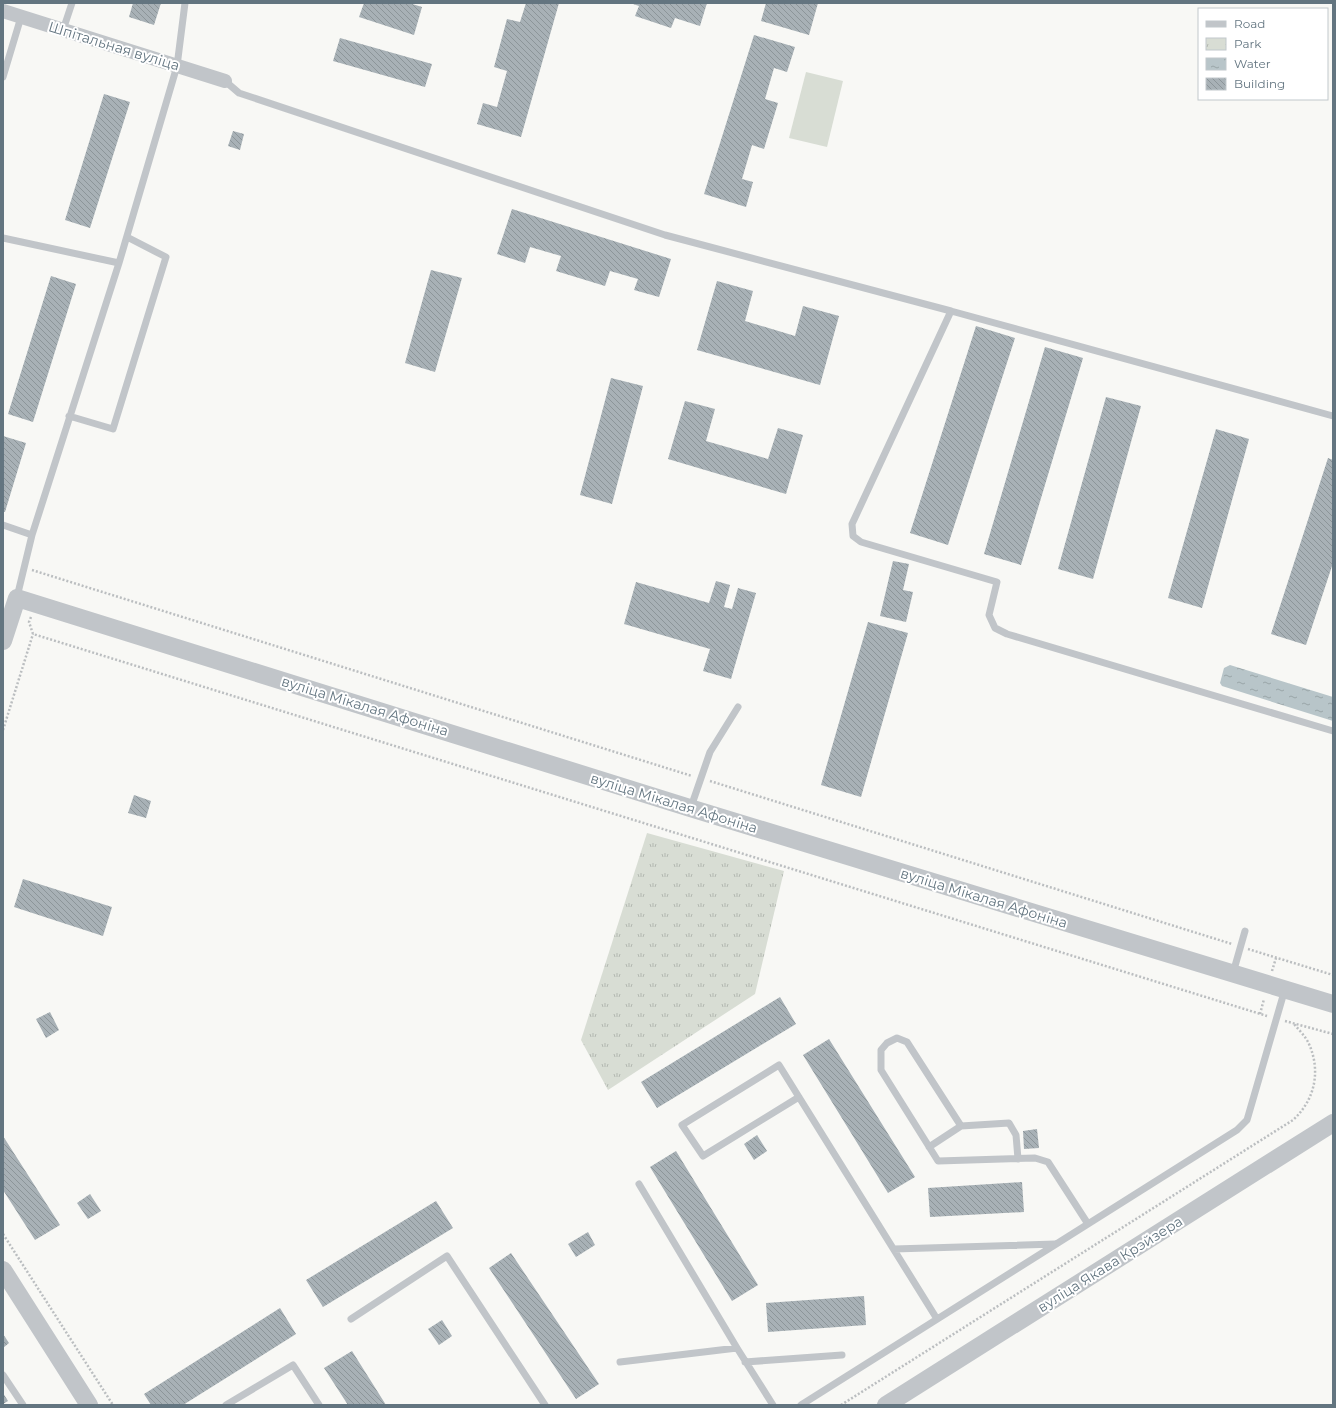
<svg xmlns="http://www.w3.org/2000/svg" width="1336" height="1408" font-family="Montserrat,sans-serif">
	<style>
		.park { fill: url(#park-tufts) }
		.garden { fill: #d8ddd4 }
		.water { fill: url(#water-ripples) }
		.building { fill: url(#building-back-hatch) }
		.lines { fill: none; stroke-linecap: round; stroke-linejoin: round }
		.path { stroke: #bbbec0; stroke-width: 2.5; stroke-dasharray: 2 2; stroke-linecap: butt }
		.service { stroke: #c1c5c9; stroke-width: 7 }
		.minor { stroke: #c1c5c9; stroke-width: 14 }
		.tertiary { stroke: #c1c5c9; stroke-width: 18 }
		.labels { text-anchor: middle; stroke-width: 4; stroke-linejoin: round; paint-order: stroke }
		.street-label { font-size: 14px; fill: #637580; stroke: #fff }
	</style>
	<defs>
		<pattern id="park-tufts" width="24" height="20" patternUnits="userSpaceOnUse"><rect width="24" height="20" fill="#d8ddd4"/><path d="M3 7l-1-3M5 7V3M7 7l1-3M15 17l-1-3M17 17v-4M19 17l1-3" fill="none" stroke="#b3b8b1"/></pattern>
		<pattern id="water-ripples" width="26" height="14" patternUnits="userSpaceOnUse"><rect width="26" height="14" fill="#b8c5c9"/><path d="M2 4q2-2 4 0t4 0M15 11q2-2 4 0t4 0" fill="none" stroke="#99a5a8"/></pattern>
		<pattern id="building-back-hatch" width="6" height="6" patternUnits="userSpaceOnUse"><rect width="6" height="6" fill="#a8b1b6"/><path d="M-1 5l2 2M0 0l6 6M5-1l2 2" fill="none" stroke="#8c9599"/></pattern>
	</defs>
	<rect width="100%" height="100%" fill="#f8f8f5"/>
	<path class="park" d="M 647,833 L 784,871 L 755,994 L 608,1090 L 581,1040 Z"/>
	<path class="garden" d="M 806,72 L 843,81 L 827,147 L 789,138 Z"/>
	<path class="water" d="M 1230,665 L 1333,697 L 1333,721 L 1222,686 L 1220,683 L 1224,668 Z"/>
	<path class="building" d="M 133,3 L 161,3 L 154,25 L 129,17 Z
		M 364,3 L 409,3 L 422,7 L 414,35 L 359,17 Z
		M 526,3 L 559,3 L 521,137 L 477,124 L 483,103 L 497,107 L 507,71 L 494,67 L 507,19 L 520,22 Z
		M 630,3 L 707,3 L 700,26 L 675,18 L 671,28 L 635,16 L 639,6 Z
		M 766,3 L 818,3 L 809,35 L 761,21 Z
		M 754,35 L 795,47 L 787,72 L 774,68 L 765,99 L 778,103 L 764,149 L 752,145 L 742,179 L 753,182 L 746,207 L 704,194 Z
		M 340,38 L 432,64 L 425,87 L 333,61 Z
		M 104,94 L 130,102 L 90,228 L 65,220 Z
		M 233,131 L 244,134 L 240,150 L 228,146 Z
		M 512,209 L 671,259 L 659,297 L 634,290 L 638,279 L 610,271 L 605,286 L 556,271 L 561,256 L 530,247 L 525,263 L 497,254 Z
		M 431,270 L 462,278 L 435,372 L 405,363 Z
		M 51,276 L 76,284 L 33,422 L 8,414 Z
		M 717,281 L 753,291 L 745,321 L 795,336 L 803,306 L 839,316 L 820,385 L 697,350 Z
		M 976,326 L 1015,338 L 948,545 L 910,533 Z
		M 1045,347 L 1083,358 L 1021,565 L 984,554 Z
		M 611,378 L 643,386 L 612,504 L 580,495 Z
		M 1106,397 L 1141,406 L 1093,579 L 1058,569 Z
		M 685,401 L 715,409 L 706,441 L 768,459 L 778,428 L 803,435 L 786,494 L 668,459 Z
		M 1216,429 L 1249,439 L 1202,608 L 1168,598 Z
		M 3,436 L 26,443 L 5,512 L 3,512 Z
		M 1328,458 L 1333,460 L 1333,563 L 1306,645 L 1271,634 Z
		M 893,561 L 909,564 L 903,590 L 913,592 L 906,622 L 880,616 Z
		M 716,581 L 730,585 L 724,607 L 732,609 L 738,588 L 756,593 L 731,679 L 703,671 L 710,649 L 624,624 L 636,582 L 709,603 Z
		M 868,622 L 908,633 L 861,797 L 821,785 Z
		M 134,795 L 151,801 L 146,818 L 128,813 Z
		M 23,879 L 112,907 L 103,936 L 14,907 Z
		M 780,997 L 796,1024 L 657,1108 L 641,1082 Z
		M 50,1012 L 59,1030 L 46,1038 L 36,1019 Z
		M 829,1039 L 915,1177 L 888,1193 L 803,1055 Z
		M 1037,1129 L 1039,1148 L 1024,1149 L 1023,1131 Z
		M 757,1135 L 767,1151 L 754,1160 L 744,1144 Z
		M 3,1136 L 60,1225 L 35,1240 L 3,1190 Z
		M 676,1151 L 758,1285 L 732,1301 L 650,1167 Z
		M 1022,1182 L 1024,1212 L 930,1217 L 928,1188 Z
		M 90,1194 L 101,1211 L 88,1219 L 77,1203 Z
		M 436,1201 L 453,1228 L 323,1307 L 306,1280 Z
		M 588,1232 L 595,1245 L 576,1257 L 568,1244 Z
		M 511,1253 L 599,1384 L 576,1399 L 489,1268 Z
		M 864,1296 L 866,1325 L 768,1332 L 766,1303 Z
		M 280,1308 L 296,1334 L 183,1405 L 151,1405 L 144,1394 Z
		M 442,1320 L 452,1336 L 439,1345 L 428,1329 Z
		M 3,1334 L 9,1343 L 3,1348 Z
		M 352,1351 L 386,1405 L 348,1405 L 324,1368 Z
		M 3,1393 L 8,1401 L 3,1404 Z"/>
	<g class="lines">
		<path class="path" d="M 32,570 L 692,776
			M 31,617 L 29,622 L 33,634 L 1267,1016
			M 3,730 L 33,634
			M 710,781 L 1232,944
			M 1248,949 L 1333,975
			M 1272,971 L 1276,958
			M 1260,1014 L 1264,999
			M 1285,1021 L 1333,1034
			M 3,1234 L 113,1405
			M 841,1405 L 1293,1120 C 1315,1100 1321,1071 1309,1044 C 1306,1037 1299,1030 1294,1024"/>
		<path class="service" d="M 63,30 L 72,3
			M 3,77 L 21,17
			M 225,81 L 239,93 L 665,235 L 951,311 L 852,524 L 853,536 L 861,542 L 997,582 L 989,615 L 995,628 L 1007,634 L 1333,731
			M 3,238 L 119,263
			M 951,311 L 1333,416
			M 69,416 L 113,429 L 166,257 L 127,237
			M 3,525 L 32,535
			M 17,597 L 32,535 L 119,263 L 177,66 L 185,3
			M 691,807 L 710,752 L 738,707
			M 1233,973 L 1245,931
			M 799,1097 L 703,1156 L 682,1125 L 779,1065 L 937,1319
			M 961,1126 L 907,1042 L 897,1038 L 887,1043 L 881,1050 L 881,1070 L 938,1161 L 1035,1158 L 1048,1162 L 1088,1224
			M 929,1147 L 961,1126 L 1009,1123 L 1016,1135 L 1018,1159
			M 639,1184 L 737,1348
			M 894,1249 L 1055,1244
			M 351,1319 L 447,1256 L 545,1405
			M 620,1362 L 737,1348 L 773,1405
			M 745,1362 L 842,1355
			M 3,1375 L 23,1405
			M 226,1405 L 293,1365 L 319,1405
			M 801,1405 L 1237,1130 L 1247,1120 L 1285,989"/>
		<path class="minor" d="M 3,11 L 225,81"/>
		<path class="tertiary" d="M 3,641 L 17,598 L 690,808 L 1333,1004
			M 3,1270 L 89,1405
			M 886,1405 L 1333,1123"/>
	</g>
	<g class="labels">
		<g class="street-label">
			<text transform="translate(114 46) rotate(17)" y="5">Шпітальная вуліца</text>
			<text transform="translate(365 706) rotate(17)" y="5">вуліца Мікалая Афоніна</text>
			<text transform="translate(674 803) rotate(17)" y="5">вуліца Мікалая Афоніна</text>
			<text transform="translate(984 898) rotate(17)" y="5">вуліца Мікалая Афоніна</text>
			<text transform="translate(1110 1264) rotate(-32)" y="5">вуліца Якава Крэйзера</text>
		</g>
	</g>
	<rect width="1336" height="1408" fill="none" stroke="#637580" stroke-width="8"/>
	<rect x="1198" y="8" width="130" height="92" fill="#ffffff" stroke="#c1c8cc"/>
	<rect x="1206" y="21" width="20" height="6" fill="#c1c5c9" stroke="#c1c8cc"/>
	<text x="1234" y="28" font-size="12" fill="#637580">Road</text>
	<rect x="1206" y="38" width="20" height="12" fill="url(#park-tufts)" stroke="#c1c8cc"/>
	<text x="1234" y="48" font-size="12" fill="#637580">Park</text>
	<rect x="1206" y="58" width="20" height="12" fill="url(#water-ripples)" stroke="#c1c8cc"/>
	<text x="1234" y="68" font-size="12" fill="#637580">Water</text>
	<rect x="1206" y="78" width="20" height="12" fill="url(#building-back-hatch)" stroke="#c1c8cc"/>
	<text x="1234" y="88" font-size="12" fill="#637580">Building</text>
</svg>
